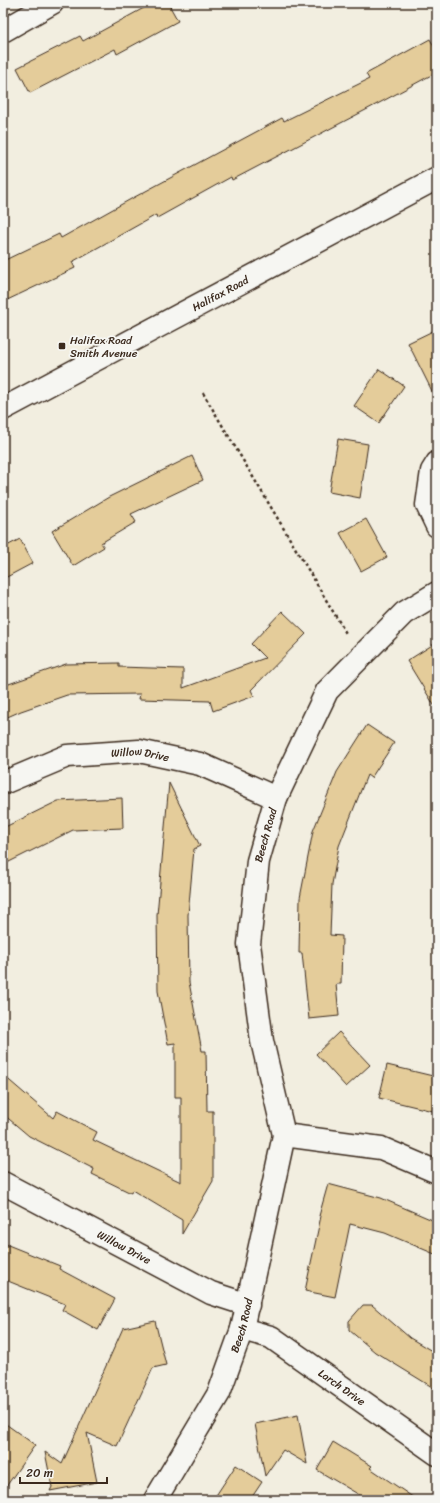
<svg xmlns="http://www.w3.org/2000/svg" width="440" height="1503" font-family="Sriracha,sans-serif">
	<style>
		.building { fill: #e4cc9a; stroke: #3b2a1e }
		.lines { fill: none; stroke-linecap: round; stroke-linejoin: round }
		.minor-casing { stroke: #3b2a1e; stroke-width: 25 }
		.highway-casing { stroke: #3b2a1e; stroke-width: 25 }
		.path { stroke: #3b2a1e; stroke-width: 2.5; stroke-dasharray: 3 3; stroke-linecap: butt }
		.minor { stroke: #f6f6f2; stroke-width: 22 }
		.highway { stroke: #f6f6f2; stroke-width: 22 }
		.poi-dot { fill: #3b2a1e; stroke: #f6f6f2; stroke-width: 1.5 }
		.labels { text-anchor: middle; stroke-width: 3.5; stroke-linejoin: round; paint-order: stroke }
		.street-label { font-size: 11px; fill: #3b2a1e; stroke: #f6f6f2 }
		.poi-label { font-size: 11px; fill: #3b2a1e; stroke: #f6f6f2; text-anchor: start }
	</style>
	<rect width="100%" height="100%" fill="#f2eee0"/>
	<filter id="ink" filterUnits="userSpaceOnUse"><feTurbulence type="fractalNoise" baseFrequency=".025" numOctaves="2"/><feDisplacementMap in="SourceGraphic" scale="8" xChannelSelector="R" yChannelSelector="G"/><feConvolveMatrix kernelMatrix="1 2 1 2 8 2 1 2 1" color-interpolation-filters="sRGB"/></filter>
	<g filter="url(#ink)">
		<path class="building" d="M 153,3 L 168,3 L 178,21 L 117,54 L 115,49 L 30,93 L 17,68 L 80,36 L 83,41 Z
			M 430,39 L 437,52 L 437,72 L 383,101 L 232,180 L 231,177 L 157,218 L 156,215 L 72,262 L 75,268 L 3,302 L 3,261 L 59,234 L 61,238 L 131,199 L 282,118 L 284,121 L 369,79 L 366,74 Z
			M 437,329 L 437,401 L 408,343 Z
			M 379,369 L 404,386 L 379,423 L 354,406 Z
			M 338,439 L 368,444 L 360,498 L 329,492 Z
			M 192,456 L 203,480 L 131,514 L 136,522 L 101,543 L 104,547 L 73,566 L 52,531 L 109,497 Z
			M 366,519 L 387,557 L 361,571 L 340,533 Z
			M 20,539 L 33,563 L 3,579 L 3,548 Z
			M 282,611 L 306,634 L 251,690 L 254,696 L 213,711 L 210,701 L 139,699 L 140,694 L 67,695 L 21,711 L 3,719 L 3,686 L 66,664 L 119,663 L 119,667 L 183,669 L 183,688 L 265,658 L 251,644 Z
			M 437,642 L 437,710 L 407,661 Z
			M 367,725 L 394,743 L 371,778 L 367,775 L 339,846 L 332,884 L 330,935 L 342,936 L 341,984 L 336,984 L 339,1016 L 309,1019 L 302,953 L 299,953 L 300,898 L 313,831 L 337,772 Z
			M 169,783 L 200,846 L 194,849 L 188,915 L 189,982 L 202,1051 L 206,1051 L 207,1111 L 213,1111 L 213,1181 L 182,1234 L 182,1220 L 132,1190 L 131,1193 L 92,1174 L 94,1169 L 29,1136 L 3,1114 L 3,1075 L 53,1118 L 57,1111 L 97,1132 L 93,1140 L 181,1182 L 181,1097 L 175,1097 L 175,1043 L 168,1044 L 158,991 L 157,915 Z
			M 122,798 L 123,828 L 73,830 L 3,865 L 3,828 L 58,801 Z
			M 339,1032 L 370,1065 L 346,1087 L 316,1054 Z
			M 387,1065 L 437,1077 L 437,1112 L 379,1098 Z
			M 328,1184 L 381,1198 L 437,1222 L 437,1255 L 385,1233 L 350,1224 L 335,1297 L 305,1291 L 321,1216 L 319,1216 Z
			M 3,1243 L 60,1266 L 59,1269 L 115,1299 L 98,1330 L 62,1310 L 65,1304 L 3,1279 Z
			M 363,1305 L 372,1305 L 410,1338 L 437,1354 L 437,1390 L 375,1352 L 349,1330 L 349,1321 Z
			M 155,1321 L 166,1365 L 153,1368 L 117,1446 L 87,1433 L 97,1482 L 50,1491 L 52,1487 L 45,1452 L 62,1464 L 123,1328 Z
			M 298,1415 L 307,1464 L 283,1450 L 265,1476 L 255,1424 Z
			M 3,1422 L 35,1445 L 3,1491 Z
			M 333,1442 L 372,1466 L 370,1468 L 417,1500 L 368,1500 L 317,1470 Z
			M 236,1465 L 262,1482 L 250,1500 L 213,1500 Z"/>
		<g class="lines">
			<g class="minor-casing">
				<g id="minor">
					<path d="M 3,31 L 52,3"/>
					<path d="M 437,463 L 432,471 L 427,505 L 437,526"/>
					<path id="s1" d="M 3,783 L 67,756 L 139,751 L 200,764 L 276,798"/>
					<path d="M 284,1135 L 381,1148 L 437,1172"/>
					<path id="s2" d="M 3,1183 L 211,1293 L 248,1305"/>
					<path id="s3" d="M 242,1329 L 271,1337 L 437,1454"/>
					<path id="s4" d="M 155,1500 L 219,1393 L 242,1329 L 284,1135 L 262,1041 L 249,944 L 258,861 L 276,798 L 327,691 L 404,613 L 437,593"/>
				</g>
			</g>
			<g class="highway-casing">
				<g id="highway">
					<path id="s5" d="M 3,409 L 437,178"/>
				</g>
			</g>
			<path class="path" d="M 203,393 L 347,635"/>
			<use href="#minor" class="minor"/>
			<use href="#highway" class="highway"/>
		</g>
	</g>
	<rect class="poi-dot" x="58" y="342" width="8" height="8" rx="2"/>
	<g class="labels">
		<g class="street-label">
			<text dy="4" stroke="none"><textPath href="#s5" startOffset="246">Halifax Road</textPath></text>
			<text dy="4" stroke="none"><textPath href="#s1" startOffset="143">Willow Drive</textPath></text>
			<text dy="4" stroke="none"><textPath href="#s4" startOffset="696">Beech Road</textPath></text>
			<text dy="4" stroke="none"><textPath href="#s2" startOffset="137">Willow Drive</textPath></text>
			<text dy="4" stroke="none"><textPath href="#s4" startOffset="196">Beech Road</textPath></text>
			<text dy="4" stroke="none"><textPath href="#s3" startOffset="117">Larch Drive</textPath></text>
		</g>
		<g class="poi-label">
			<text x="70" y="344">Halifax Road<tspan x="70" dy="13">Smith Avenue</tspan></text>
		</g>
	</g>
	<rect width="440" height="1503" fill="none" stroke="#f6f6f2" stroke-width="16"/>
	<rect x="8" y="8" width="424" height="1487" fill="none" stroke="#3b2a1e" stroke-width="1.5" filter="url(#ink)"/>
	<path d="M20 1477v6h87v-6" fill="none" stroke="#3b2a1e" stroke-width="2"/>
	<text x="26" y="1477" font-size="12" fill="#3b2a1e" stroke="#f6f6f2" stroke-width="3" paint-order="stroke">20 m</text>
</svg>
